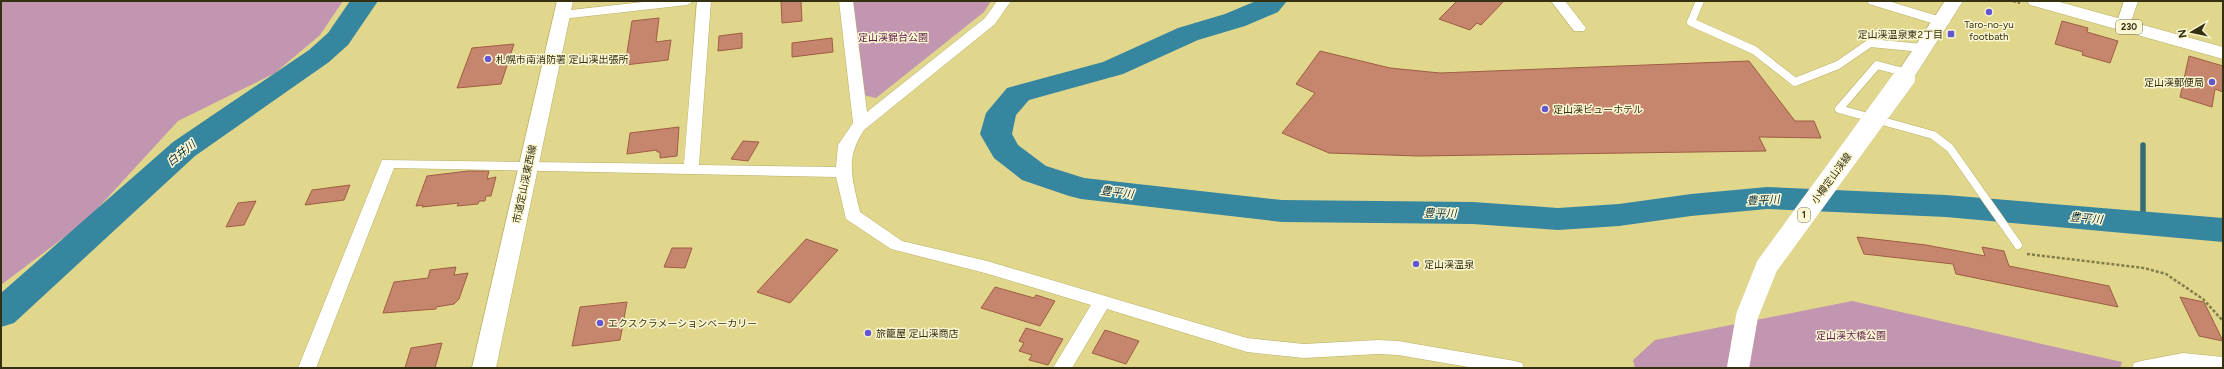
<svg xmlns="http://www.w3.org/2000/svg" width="2224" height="369" font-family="Figtree,'Noto Sans JP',sans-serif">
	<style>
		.green { fill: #c295b0 }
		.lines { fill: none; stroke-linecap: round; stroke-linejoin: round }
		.stream { stroke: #356c75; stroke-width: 5.5 }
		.river { fill: #3686a0; fill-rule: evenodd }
		.building { fill: #c5866d; stroke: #9f5d42 }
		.service-casing { stroke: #b9b067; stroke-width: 9 }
		.minor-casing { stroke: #b9b067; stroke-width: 1 }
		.tertiary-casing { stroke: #b9b067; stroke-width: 1 }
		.primary-casing { stroke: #b9b067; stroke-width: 1 }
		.trunk-casing { stroke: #b9b067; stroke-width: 1 }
		.path { stroke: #827c49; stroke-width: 2.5; stroke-dasharray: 3 2; stroke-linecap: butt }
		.service { stroke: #fff; stroke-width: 8 }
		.minor { fill: #fff; fill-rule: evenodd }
		.tertiary { fill: #fff; fill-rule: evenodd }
		.primary { fill: #fff; fill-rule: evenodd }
		.trunk { fill: #fff; fill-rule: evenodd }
		.primary-bridge-casing { stroke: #b9b067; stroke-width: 22; stroke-linecap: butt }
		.primary-bridge { stroke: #fff; stroke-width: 22 }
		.poi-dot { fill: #6257d0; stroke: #fbf7d3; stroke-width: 1.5 }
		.labels { text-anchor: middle; stroke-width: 3; stroke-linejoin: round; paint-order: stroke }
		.shield { fill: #fbf7d3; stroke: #706c4b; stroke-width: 1 }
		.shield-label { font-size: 9px; font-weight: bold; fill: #343011 }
		.poi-label { font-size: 10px; fill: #343011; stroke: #fbf7d3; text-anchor: start }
		.park-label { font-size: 10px; fill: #5f194a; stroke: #fbf7d3 }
		.street-label { font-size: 10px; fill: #343011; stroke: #fbf7d3 }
		.water-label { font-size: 11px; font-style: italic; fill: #0c313d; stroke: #fbf7d3 }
	</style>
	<rect width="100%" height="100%" fill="#e0d78d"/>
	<path class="green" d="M 1,1 L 343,1 L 320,35 L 275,73 L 178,121 L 87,220 L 1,285 Z
		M 853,1 L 991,1 L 984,12 L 876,98 L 863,95 Z
		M 1852,301 L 2122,362 L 2120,368 L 1635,368 L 1633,360 L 1655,340 Z"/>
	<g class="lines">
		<path class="stream" d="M 2143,145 L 2143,224"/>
		<path class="river" d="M 350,1 L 378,1 L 348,45 L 329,62 L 195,156 L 14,323 L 1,327 L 1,293 L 173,142 L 309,50 L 328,33 Z
			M 1256,1 L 1287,1 L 1278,12 L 1245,26 L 1198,40 L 1123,74 L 1029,100 L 1016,115 L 1012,134 L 1018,145 L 1046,166 L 1084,178 L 1282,200 L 1473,202 L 1558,208 L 1619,204 L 1691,194 L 1767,187 L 1946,195 L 2223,218 L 2223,242 L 1946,217 L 1767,209 L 1691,216 L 1619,226 L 1558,230 L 1473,224 L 1282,222 L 1081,199 L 1069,196 L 1022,180 L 994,158 L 980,134 L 986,113 L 1007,88 L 1103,62 L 1178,28 L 1225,14 Z"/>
	</g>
	<path class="building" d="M 781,1 L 801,1 L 802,21 L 782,23 Z
		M 1457,1 L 1504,1 L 1481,25 L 1477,23 L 1470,30 L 1439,19 Z
		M 659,18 L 656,42 L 671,40 L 668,60 L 625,65 L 632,21 Z
		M 2062,21 L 2088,28 L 2087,32 L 2118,41 L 2110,63 L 2082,55 L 2083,52 L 2055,44 Z
		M 742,33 L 742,48 L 718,51 L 719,36 Z
		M 832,38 L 833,52 L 792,57 L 792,43 Z
		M 514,44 L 501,84 L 457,88 L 472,48 Z
		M 1320,51 L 1390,68 L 1440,73 L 1749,61 L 1795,121 L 1814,121 L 1821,138 L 1759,137 L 1766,151 L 1418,156 L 1329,153 L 1282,133 L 1315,93 L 1296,84 Z
		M 2189,56 L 2223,66 L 2223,92 L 2215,89 L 2212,107 L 2180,97 Z
		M 679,127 L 677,156 L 660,158 L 660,152 L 657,152 L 657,150 L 627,154 L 630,133 Z
		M 743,141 L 759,142 L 748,161 L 731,159 Z
		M 468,171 L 489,171 L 487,179 L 496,177 L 491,196 L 486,196 L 485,201 L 479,201 L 478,204 L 457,206 L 459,203 L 422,207 L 423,205 L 416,206 L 427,176 Z
		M 350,185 L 344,200 L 305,205 L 312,190 Z
		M 256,201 L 244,225 L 226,227 L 238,203 Z
		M 1857,237 L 1926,245 L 1985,256 L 1982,247 L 2004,251 L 2009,266 L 2109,286 L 2118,307 L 1956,274 L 1953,264 L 1864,254 Z
		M 806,239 L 838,250 L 790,303 L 757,292 Z
		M 672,248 L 692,248 L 685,268 L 664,267 Z
		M 456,267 L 454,275 L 468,273 L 459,299 L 454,304 L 436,307 L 436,309 L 383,313 L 394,282 L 428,278 L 430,270 Z
		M 995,287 L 1034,298 L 1036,295 L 1055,301 L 1040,326 L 981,308 Z
		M 2180,297 L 2204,302 L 2223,341 L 2199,336 Z
		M 627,302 L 620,340 L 572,346 L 580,307 Z
		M 1026,328 L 1063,339 L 1048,365 L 1029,360 L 1032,355 L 1019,351 L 1024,343 L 1019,341 Z
		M 1105,330 L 1139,341 L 1126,364 L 1092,353 Z
		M 442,343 L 435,368 L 405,368 L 411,348 Z"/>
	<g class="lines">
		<g class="service-casing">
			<path id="service" d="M 1700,1 L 1691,22 L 1754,50 L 1795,82 L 1838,65 L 1870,43 L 1923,48
				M 1907,73 L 1877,65 L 1839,109 L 1933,135 L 1950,148 L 2018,245"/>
		</g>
		<g class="minor-casing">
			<path id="minor" d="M 652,1 L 694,1 L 687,5 L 562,19 L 555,15 L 562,11 Z
				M 697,1 L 711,1 L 699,165 L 836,167 L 838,145 L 853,123 L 839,1 L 853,1 L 867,112 L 985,18 L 997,1 L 1011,1 L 995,24 L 864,130 C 844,160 853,180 860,212 L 902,241 L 987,261 L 1247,338 L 1304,344 L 1378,340 L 1398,341 L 1515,361 L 1522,363 L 1524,368 L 1474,368 L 1398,355 L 1378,354 L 1304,358 L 1247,352 L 1107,309 L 1072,368 L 1053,368 L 1091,305 L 985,273 L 891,249 L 846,219 L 836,177 L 394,168 L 316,368 L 298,368 L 382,160 L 684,164 Z
				M 1551,1 L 1565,1 L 1586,28 L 1584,31 L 1574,31 Z
				M 1867,1 L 1888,1 L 1948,19 L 1950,22 L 1948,25 L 1938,25 L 1869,4 Z
				M 2124,1 L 2138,1 L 2130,25 L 2123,29 L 2116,25 Z
				M 2183,353 L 2223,357 L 2223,368 L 2132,368 L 2134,363 L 2141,361 Z"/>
		</g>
		<g class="tertiary-casing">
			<path id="tertiary" d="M 557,1 L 573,1 L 496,368 L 472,368 Z"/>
		</g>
		<g class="primary-casing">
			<path id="primary" d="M 1945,1 L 1963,1 L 1911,82 L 1904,84 L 1897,82 L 1894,78 Z"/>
		</g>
		<g class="trunk-casing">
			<path id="trunk" d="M 2027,1 L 2056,1 L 2223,47 L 2223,59 L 2030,5 Z"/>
		</g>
		<path class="path" d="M 2013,1 L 2020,3
			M 2027,254 L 2144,268 L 2166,274 L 2203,299 L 2223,321"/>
		<use href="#service" class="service"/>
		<use href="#minor" class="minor"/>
		<use href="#tertiary" class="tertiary"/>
		<use href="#primary" class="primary"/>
		<use href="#trunk" class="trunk"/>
		<g class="primary-bridge-casing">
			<path id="primary-bridge" d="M 1738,368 L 1747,316 L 1767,266 L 1904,78"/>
		</g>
		<use href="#primary-bridge" class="primary-bridge"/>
	</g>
	<g class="poi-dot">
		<circle cx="1989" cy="12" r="4"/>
		<rect x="1947" y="30" width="8" height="8" rx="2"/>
		<circle cx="488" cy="59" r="4"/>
		<circle cx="2212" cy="82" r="4"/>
		<circle cx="1545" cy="109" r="4"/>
		<circle cx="1416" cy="264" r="4"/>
		<circle cx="600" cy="323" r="4"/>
		<circle cx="868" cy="333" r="4"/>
	</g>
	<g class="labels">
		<g class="shield">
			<rect x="2116" y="20" width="26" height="14" rx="3"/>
			<rect x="1798" y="208" width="12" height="14" rx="3"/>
		</g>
		<g class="shield-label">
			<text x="2129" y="30">230</text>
			<text x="1804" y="218">1</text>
		</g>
		<g class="poi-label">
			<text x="1989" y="28" text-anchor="middle">Taro-no-yu<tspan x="1989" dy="12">footbath</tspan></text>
			<text x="1943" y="38" text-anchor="end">定山渓温泉東2丁目</text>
			<text x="496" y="63">札幌市南消防署 定山渓出張所</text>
			<text x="2204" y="86" text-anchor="end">定山渓郵便局</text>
			<text x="1553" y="113">定山渓ビューホテル</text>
			<text x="1424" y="268">定山渓温泉</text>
			<text x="608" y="327">エクスクラメーションベーカリー</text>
			<text x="876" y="337">旅籠屋 定山渓商店</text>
		</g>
		<g class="park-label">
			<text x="893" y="41">定山渓錦台公園</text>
			<text x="1851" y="339">定山渓大橋公園</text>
		</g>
		<g class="street-label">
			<text transform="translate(1831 178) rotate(-54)" y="4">小樽定山渓線</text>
			<text transform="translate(524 184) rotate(-78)" y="4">市道定山渓東西線</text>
		</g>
		<g class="water-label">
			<text transform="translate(181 153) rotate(-39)" y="4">白井川</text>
			<text transform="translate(1117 192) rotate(7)" y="4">豊平川</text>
			<text transform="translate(1763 200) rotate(-3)" y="4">豊平川</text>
			<text transform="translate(1440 213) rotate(1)" y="4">豊平川</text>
			<text transform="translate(2086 218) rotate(5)" y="4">豊平川</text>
		</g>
	</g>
	<rect width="2224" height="369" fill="none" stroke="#343011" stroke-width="4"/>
	<g transform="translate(2192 32) rotate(261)" stroke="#fbf7d3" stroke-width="3" paint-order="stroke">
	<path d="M0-3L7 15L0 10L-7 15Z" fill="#343011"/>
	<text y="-6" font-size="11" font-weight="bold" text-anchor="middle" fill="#343011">N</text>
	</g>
</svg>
